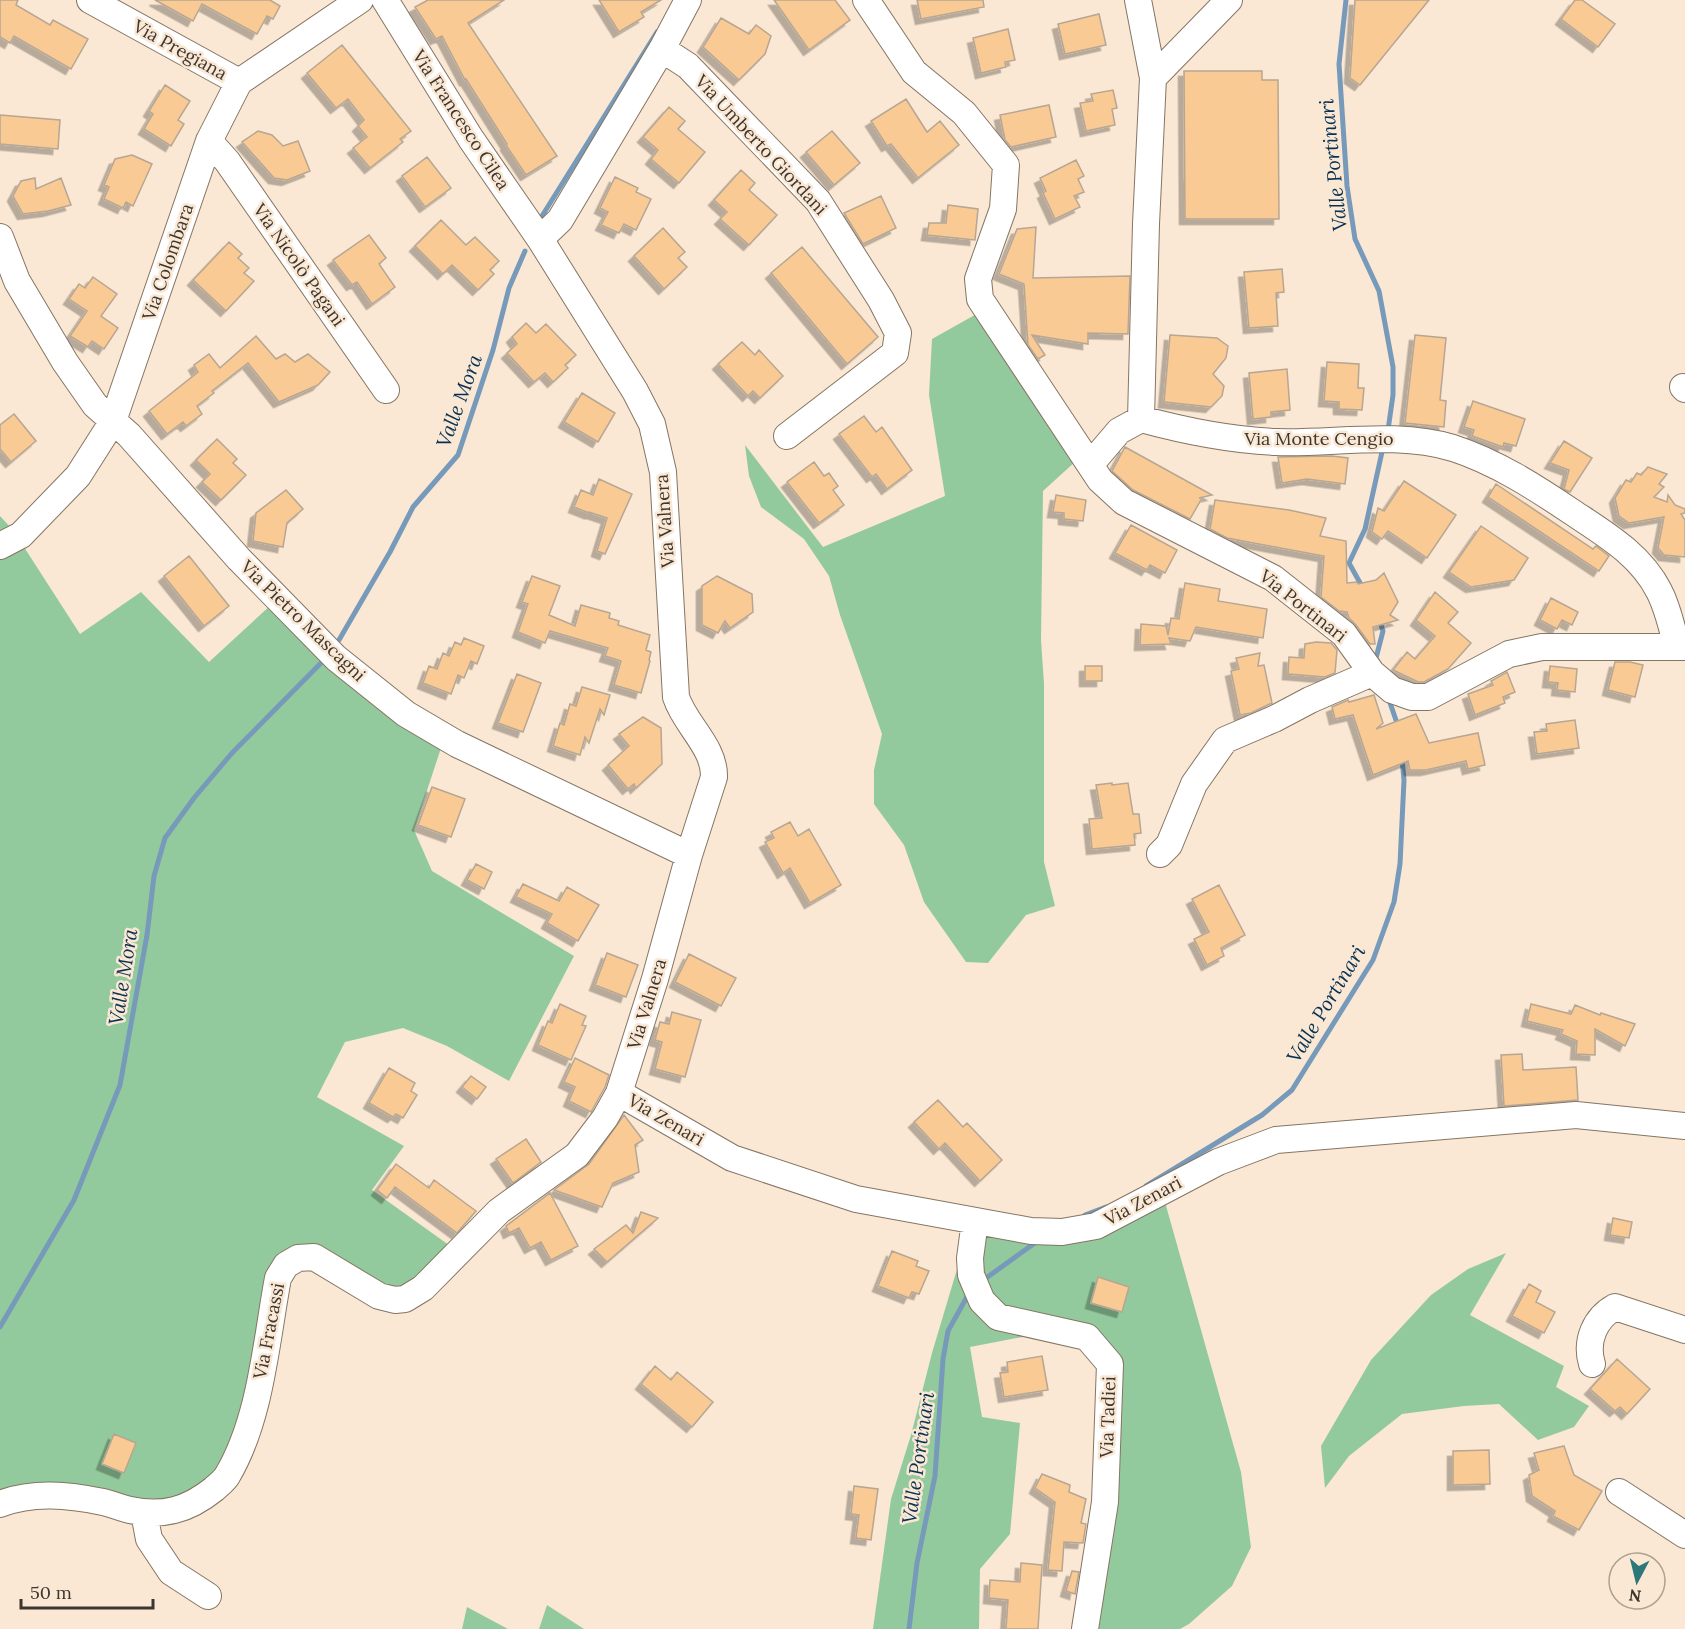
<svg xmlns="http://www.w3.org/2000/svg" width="1685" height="1629" font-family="Lora,serif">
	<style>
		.green { fill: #93ca9d }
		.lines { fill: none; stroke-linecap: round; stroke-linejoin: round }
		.stream { stroke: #779aba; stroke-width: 5 }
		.building { fill: #f9ca93; stroke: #b7a693; stroke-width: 1.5; filter: url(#shadow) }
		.minor-casing { stroke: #857563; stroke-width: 28 }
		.minor { stroke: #fff; stroke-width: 26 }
		.labels { text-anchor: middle; stroke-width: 5; stroke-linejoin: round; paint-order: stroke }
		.street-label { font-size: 18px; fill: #3d362e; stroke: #fae8d4 }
		.water-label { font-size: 20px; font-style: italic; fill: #083151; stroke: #fae8d4 }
	</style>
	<defs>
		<filter id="shadow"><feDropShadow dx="-5.5" dy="5.5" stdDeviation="0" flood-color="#0004"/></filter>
	</defs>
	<rect width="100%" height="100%" fill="#fae8d4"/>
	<path class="green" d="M 980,312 L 1076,461 L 1043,491 L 1041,640 L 1044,684 L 1044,862 L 1055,906 L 1026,915 L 988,963 L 966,962 L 924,902 L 904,845 L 874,804 L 874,770 L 882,734 L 840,615 L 829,576 L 804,539 L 761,507 L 749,476 L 745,445 L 823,547 L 945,496 L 929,395 L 932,339 Z
		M 0,516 L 13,530 L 80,634 L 141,592 L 209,662 L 285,592 L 441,748 L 414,830 L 432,871 L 574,956 L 509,1081 L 447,1046 L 403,1028 L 345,1042 L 317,1097 L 404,1146 L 372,1190 L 453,1248 L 403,1291 L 386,1288 L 299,1247 L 279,1253 L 270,1270 L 249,1399 L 220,1468 L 194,1490 L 173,1499 L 150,1504 L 0,1498 Z
		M 1163,1195 L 1241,1472 L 1251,1547 L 1232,1586 L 1189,1624 L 1180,1629 L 1085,1629 L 1104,1401 L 1093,1357 L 1060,1338 L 1043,1333 L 970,1347 L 982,1417 L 1020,1423 L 1010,1534 L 980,1569 L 979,1629 L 873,1629 L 891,1499 L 911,1435 L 932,1353 L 972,1219 L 1042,1230 Z
		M 1506,1253 L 1470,1315 L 1564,1366 L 1556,1387 L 1589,1406 L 1574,1427 L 1538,1440 L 1499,1404 L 1464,1406 L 1402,1414 L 1349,1456 L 1325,1488 L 1321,1446 L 1371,1360 L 1431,1295 L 1468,1269 Z
		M 547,1605 L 584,1629 L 539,1629 Z
		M 467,1607 L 508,1629 L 462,1629 Z"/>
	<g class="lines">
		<path class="stream" d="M 1346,0 L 1339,64 L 1347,186 L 1355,239 L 1379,291 L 1393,367 L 1393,395 L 1388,430
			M 542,216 L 657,32
			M 1364,590 L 1349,563 L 1365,529 L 1382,452
			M 339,640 L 390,552 L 413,507 L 458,455 L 493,350 L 509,288 L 525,251
			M 1378,662 L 1376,658 L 1383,631 L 1379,619
			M 1388,697 L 1398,726
			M 1146,1186 L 1262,1115 L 1292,1090 L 1373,960 L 1394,902 L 1400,864 L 1404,780 L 1402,758
			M 1085,1215 L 1106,1207
			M 982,1281 L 1039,1240
			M 0,1327 L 74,1200 L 120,1085 L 147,935 L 154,876 L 165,838 L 194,798 L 232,753 L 320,664
			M 909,1629 L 917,1563 L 935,1476 L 943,1359 L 948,1331 L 968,1295"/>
	</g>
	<path class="building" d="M 0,0 L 18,0 L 16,5 L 50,25 L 53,20 L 88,39 L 71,69 L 14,36 L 10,43 L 0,37 Z
		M 155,0 L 270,0 L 280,6 L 273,19 L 267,16 L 257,34 L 202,4 L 193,21 Z
		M 428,0 L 504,0 L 468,23 L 557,156 L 526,175 L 506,145 L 507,144 L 466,79 L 465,80 L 442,36 L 436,39 L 415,7 Z
		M 599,0 L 661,0 L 641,12 L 644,17 L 619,32 Z
		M 774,0 L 835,0 L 850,20 L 809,50 Z
		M 917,0 L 983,0 L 984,7 L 921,19 Z
		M 1355,0 L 1429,0 L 1360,85 L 1350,78 Z
		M 1575,0 L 1582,0 L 1615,24 L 1598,47 L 1561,19 Z
		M 1099,14 L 1106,45 L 1065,54 L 1058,24 Z
		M 721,18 L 749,34 L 756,25 L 771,36 L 765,54 L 739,80 L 703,47 Z
		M 1008,29 L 1015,60 L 1005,62 L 1006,67 L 981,73 L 973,38 Z
		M 342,45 L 411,131 L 400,139 L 403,142 L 370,168 L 353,148 L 367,137 L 358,126 L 364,120 L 348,99 L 336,108 L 307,73 Z
		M 1184,71 L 1262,71 L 1262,80 L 1278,80 L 1279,219 L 1185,219 Z
		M 165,85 L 190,101 L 178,120 L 184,124 L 171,146 L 144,129 L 153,114 L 149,111 Z
		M 1113,90 L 1117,108 L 1112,109 L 1115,125 L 1086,131 L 1080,103 L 1093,101 L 1091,94 Z
		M 906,99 L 927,132 L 940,121 L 959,145 L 918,178 L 891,144 L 887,146 L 871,121 Z
		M 1049,105 L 1056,137 L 1011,147 L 1005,140 L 1000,115 Z
		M 669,107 L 685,121 L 678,129 L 705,152 L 679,183 L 651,159 L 658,150 L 643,137 Z
		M 0,115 L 60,120 L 58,149 L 0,144 Z
		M 258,131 L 272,135 L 283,146 L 298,141 L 310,171 L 287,180 L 274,178 L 242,142 Z
		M 832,131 L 860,163 L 834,185 L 806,152 Z
		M 132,155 L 152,164 L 133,206 L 126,202 L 123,208 L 104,199 L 109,187 L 104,185 L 115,159 Z
		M 427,157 L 451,188 L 425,207 L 402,176 Z
		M 1076,160 L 1084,176 L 1078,179 L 1084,192 L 1074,196 L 1080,207 L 1055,219 L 1043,193 L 1046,191 L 1040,178 Z
		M 741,170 L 755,183 L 749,190 L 777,215 L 749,245 L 720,219 L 727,212 L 714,200 Z
		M 615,177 L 638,188 L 636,192 L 651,199 L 636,230 L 624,224 L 619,233 L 601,225 L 608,212 L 600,208 Z
		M 35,178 L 36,189 L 61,178 L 71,205 L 48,211 L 23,214 L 13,196 L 21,181 Z
		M 881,196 L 896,228 L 863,244 L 844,213 Z
		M 948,205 L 978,209 L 975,240 L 927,235 L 929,223 L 946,223 Z
		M 441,220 L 466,245 L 475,237 L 499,261 L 490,270 L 494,274 L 478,290 L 452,265 L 443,274 L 415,246 Z
		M 1036,227 L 1033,278 L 1130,276 L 1128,334 L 1088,333 L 1088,344 L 1032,335 L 1045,355 L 1038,359 L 1028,345 L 1024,284 L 999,274 L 1017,229 Z
		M 663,228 L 685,252 L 678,258 L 687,267 L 664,289 L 634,256 Z
		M 369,235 L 386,258 L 379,264 L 395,287 L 372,304 L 357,282 L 352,285 L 333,260 Z
		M 229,242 L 242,254 L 238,258 L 249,268 L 244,273 L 254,281 L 226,311 L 193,280 Z
		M 802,247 L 878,337 L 847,364 L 771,273 Z
		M 1282,269 L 1284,292 L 1276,293 L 1278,326 L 1249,328 L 1244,272 Z
		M 93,277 L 117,294 L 101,316 L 118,328 L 104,349 L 92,341 L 88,347 L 70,336 L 87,311 L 69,299 L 79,284 L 85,288 Z
		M 526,323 L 536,333 L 546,324 L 576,355 L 565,365 L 568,368 L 553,382 L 545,373 L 534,382 L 507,353 L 517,344 L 512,337 Z
		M 1170,335 L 1217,338 L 1228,346 L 1226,358 L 1213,374 L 1224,386 L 1222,396 L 1211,407 L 1164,402 Z
		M 1415,335 L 1446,338 L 1440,400 L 1446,401 L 1444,427 L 1405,423 Z
		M 256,336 L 276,359 L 285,354 L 295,362 L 308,354 L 330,372 L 318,385 L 279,402 L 248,363 L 212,391 L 214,393 L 197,406 L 202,414 L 186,426 L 183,422 L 167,434 L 149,411 L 198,372 L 194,365 L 209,354 L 220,368 Z
		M 742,342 L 755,355 L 759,350 L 783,376 L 760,398 L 753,391 L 748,396 L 718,364 Z
		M 1327,362 L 1359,364 L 1358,388 L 1364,388 L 1362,410 L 1339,409 L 1339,402 L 1324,401 Z
		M 1287,369 L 1290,410 L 1271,412 L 1271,417 L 1253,419 L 1249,373 Z
		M 582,393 L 615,413 L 598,442 L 564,422 Z
		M 1473,401 L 1525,419 L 1516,446 L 1504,443 L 1503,447 L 1472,436 L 1474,430 L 1464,427 Z
		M 14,414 L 36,441 L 11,462 L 0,449 L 0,425 Z
		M 864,416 L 876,432 L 882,427 L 912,470 L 887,489 L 876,474 L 872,477 L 839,434 Z
		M 217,439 L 237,459 L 233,463 L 246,475 L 221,500 L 202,482 L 210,474 L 196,460 Z
		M 1564,441 L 1592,458 L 1570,492 L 1564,489 L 1569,470 L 1550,463 Z
		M 1125,447 L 1212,495 L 1199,498 L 1202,498 L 1190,519 L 1133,490 L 1112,471 Z
		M 1332,456 L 1348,458 L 1345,484 L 1307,479 L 1282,483 L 1278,457 Z
		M 814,462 L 824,476 L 829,473 L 838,486 L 833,490 L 844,505 L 819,523 L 787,482 Z
		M 1648,467 L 1667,474 L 1659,484 L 1664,487 L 1654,497 L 1667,502 L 1668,495 L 1675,505 L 1685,509 L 1685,513 L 1681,514 L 1685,520 L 1685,557 L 1664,555 L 1658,548 L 1664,517 L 1629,523 L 1619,516 L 1615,498 L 1626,480 L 1631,482 L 1637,473 L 1641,475 Z
		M 599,479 L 632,494 L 605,554 L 597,551 L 607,518 L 589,512 L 589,513 L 574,507 L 581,490 L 593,495 Z
		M 1404,481 L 1456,515 L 1427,558 L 1388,531 L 1382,539 L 1372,532 L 1378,508 L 1384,511 Z
		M 1496,484 L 1593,549 L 1596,546 L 1609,556 L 1599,571 L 1488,497 Z
		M 286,490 L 303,509 L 287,523 L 283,547 L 253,541 L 256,513 Z
		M 1056,495 L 1086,500 L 1083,521 L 1064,519 L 1064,513 L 1053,512 Z
		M 1215,500 L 1289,510 L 1326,518 L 1320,536 L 1346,541 L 1347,583 L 1357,582 L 1358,584 L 1376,580 L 1384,573 L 1398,602 L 1390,615 L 1398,620 L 1373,627 L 1375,644 L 1370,644 L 1356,625 L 1349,618 L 1347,612 L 1339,611 L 1321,597 L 1324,556 L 1227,538 L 1210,529 Z
		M 1131,525 L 1177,550 L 1165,573 L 1150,565 L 1147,570 L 1115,553 Z
		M 1481,526 L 1528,558 L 1514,580 L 1471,587 L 1449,572 Z
		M 189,556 L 229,606 L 204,626 L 164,576 Z
		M 532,576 L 560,586 L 549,615 L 575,626 L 581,605 L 610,613 L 609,618 L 619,621 L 618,625 L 650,635 L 646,650 L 651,652 L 649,660 L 650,661 L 641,693 L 614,685 L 621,661 L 605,656 L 608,648 L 550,631 L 545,643 L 518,632 L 528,604 L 522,602 Z
		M 717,576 L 752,594 L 753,612 L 730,628 L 725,621 L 718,633 L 702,625 L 702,586 Z
		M 1185,583 L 1220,589 L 1218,601 L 1267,609 L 1263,638 L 1196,627 L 1190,641 L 1169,638 L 1171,644 L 1140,645 L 1141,624 L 1166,626 L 1168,635 L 1171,618 L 1179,619 Z
		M 1435,592 L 1458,612 L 1448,623 L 1471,643 L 1448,669 L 1424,682 L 1418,682 L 1393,670 L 1407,652 L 1415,659 L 1435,636 L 1416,620 Z
		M 1551,598 L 1578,612 L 1572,625 L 1562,620 L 1557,629 L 1540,620 Z
		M 464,638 L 484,646 L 477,664 L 471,661 L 464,678 L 458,675 L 451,694 L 423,683 L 429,666 L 437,669 L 443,653 L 449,656 L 455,642 L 461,645 Z
		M 1316,642 L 1331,643 L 1337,650 L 1335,673 L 1325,677 L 1288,674 L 1289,657 L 1304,658 L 1305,644 Z
		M 1260,653 L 1258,666 L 1264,665 L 1272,703 L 1251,713 L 1240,715 L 1231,671 L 1239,669 L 1236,658 Z
		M 1615,662 L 1630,662 L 1643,665 L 1635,697 L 1608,690 Z
		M 1085,666 L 1102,666 L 1102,681 L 1085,681 Z
		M 1550,666 L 1577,669 L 1575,692 L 1557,690 L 1558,683 L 1548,682 Z
		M 1507,672 L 1515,692 L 1503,697 L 1505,703 L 1475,715 L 1468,694 L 1493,685 L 1491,681 Z
		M 517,674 L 541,683 L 523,732 L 498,723 Z
		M 582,687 L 610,695 L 604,715 L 600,709 L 589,743 L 585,737 L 580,755 L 553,746 L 560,723 L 564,725 L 570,704 L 576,706 Z
		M 1374,695 L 1383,723 L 1376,729 L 1416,714 L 1429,743 L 1478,733 L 1485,765 L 1468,769 L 1466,761 L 1426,770 L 1410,770 L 1408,761 L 1373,775 L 1353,715 L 1335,719 L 1332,707 L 1348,700 L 1349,702 Z
		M 643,717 L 661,728 L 662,764 L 636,788 L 634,784 L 628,789 L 608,765 L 629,746 L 619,734 Z
		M 1575,720 L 1579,748 L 1537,754 L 1534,732 L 1547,731 L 1546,724 Z
		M 1112,783 L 1112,785 L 1128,783 L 1133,814 L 1139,814 L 1141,833 L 1134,834 L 1135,845 L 1092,849 L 1089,819 L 1102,818 L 1096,785 Z
		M 432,787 L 465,799 L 451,837 L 418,825 Z
		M 790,822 L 798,836 L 809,829 L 841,885 L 810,903 L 790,868 L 783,873 L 765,842 L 774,838 L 771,832 Z
		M 476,864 L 492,872 L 484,889 L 467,880 Z
		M 523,884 L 559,901 L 567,887 L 599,905 L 578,941 L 547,923 L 552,914 L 516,897 Z
		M 1219,885 L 1245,935 L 1221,948 L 1224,956 L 1207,965 L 1194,939 L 1209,932 L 1192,899 Z
		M 607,953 L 638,965 L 626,997 L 595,985 Z
		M 689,954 L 736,978 L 721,1006 L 675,982 Z
		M 560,1004 L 586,1016 L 582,1025 L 586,1026 L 571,1060 L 538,1045 L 548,1021 L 552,1023 Z
		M 1531,1004 L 1571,1014 L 1575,1005 L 1600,1015 L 1601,1013 L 1635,1024 L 1625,1046 L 1595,1029 L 1595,1055 L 1576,1054 L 1577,1041 L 1561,1034 L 1563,1030 L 1527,1021 Z
		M 672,1012 L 701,1020 L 685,1077 L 655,1069 L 662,1042 L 655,1040 L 660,1022 L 669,1024 Z
		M 1522,1054 L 1523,1070 L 1576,1067 L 1578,1100 L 1504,1106 L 1501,1055 Z
		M 575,1058 L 609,1075 L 605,1087 L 591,1112 L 569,1101 L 575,1087 L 564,1082 Z
		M 389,1068 L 415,1083 L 411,1091 L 417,1095 L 403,1118 L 396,1114 L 393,1117 L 369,1103 Z
		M 471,1076 L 486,1087 L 477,1099 L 462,1087 Z
		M 938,1100 L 963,1127 L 967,1123 L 1002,1160 L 980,1181 L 945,1143 L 939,1149 L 914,1122 Z
		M 624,1115 L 643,1140 L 635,1145 L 639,1172 L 613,1183 L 602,1207 L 554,1190 L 589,1164 Z
		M 526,1139 L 541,1162 L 513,1183 L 496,1159 Z
		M 396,1164 L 429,1188 L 434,1180 L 476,1211 L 457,1233 L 395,1187 L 387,1198 L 377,1190 Z
		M 550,1193 L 578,1246 L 551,1260 L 541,1242 L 530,1248 L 519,1228 L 509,1233 L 506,1226 Z
		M 641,1212 L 658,1218 L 607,1262 L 594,1249 L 626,1225 L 633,1233 Z
		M 1613,1218 L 1632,1222 L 1629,1238 L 1610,1235 Z
		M 892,1251 L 918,1261 L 916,1266 L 929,1271 L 919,1294 L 912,1292 L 909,1298 L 878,1286 Z
		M 1098,1277 L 1129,1287 L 1122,1312 L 1091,1303 Z
		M 1529,1284 L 1541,1291 L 1536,1302 L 1555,1312 L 1544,1333 L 1512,1316 Z
		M 1042,1356 L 1048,1390 L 1004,1397 L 1000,1373 L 1008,1372 L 1007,1362 Z
		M 1617,1359 L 1650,1389 L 1627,1414 L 1620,1407 L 1615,1411 L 1590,1389 Z
		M 655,1366 L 671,1380 L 677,1372 L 713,1402 L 692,1427 L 641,1384 Z
		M 114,1434 L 136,1443 L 124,1473 L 102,1464 Z
		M 1564,1446 L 1574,1475 L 1602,1491 L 1579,1530 L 1553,1516 L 1555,1511 L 1532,1496 L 1529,1475 L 1539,1470 L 1534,1453 Z
		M 1489,1450 L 1490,1484 L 1453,1485 L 1453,1451 Z
		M 1042,1474 L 1070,1485 L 1069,1492 L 1086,1499 L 1081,1523 L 1086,1524 L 1083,1543 L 1064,1542 L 1062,1571 L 1048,1570 L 1055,1502 L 1035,1488 Z
		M 854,1486 L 878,1489 L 871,1540 L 856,1538 L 859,1515 L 851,1514 Z
		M 1021,1563 L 1042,1565 L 1038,1629 L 1006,1629 L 1008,1600 L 989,1598 L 990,1580 L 1020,1582 Z
		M 1072,1571 L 1079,1572 L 1075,1594 L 1066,1591 Z"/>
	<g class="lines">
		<g class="minor-casing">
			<path id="minor" d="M 90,0 L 239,82
				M 385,0 L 471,139 L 540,239
				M 866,0 L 914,72 L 964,113 L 1006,165 L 1003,209 L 978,279 L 980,299 L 1100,480 L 1124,502 L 1273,578 L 1344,634 L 1372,673 L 1392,690 L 1412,697 L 1428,697 L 1509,654 L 1542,647 L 1685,647
				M 1138,0 L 1153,78 L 1146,224 L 1141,419 C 1185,431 1230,440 1276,442 C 1334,444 1396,431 1453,448 C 1496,462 1535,487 1572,512 C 1605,534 1640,554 1659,591 C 1668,608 1672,628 1677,647
				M 662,49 L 688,66 L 818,201 L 881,300 L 898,333 L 895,353 L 787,436
				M 1153,78 L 1229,0
				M 209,141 L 227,161 L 386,390
				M 0,237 L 17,281 L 65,362 L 95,405 L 129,435 L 239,559 L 336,658 L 406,714 L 457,744 L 689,855
				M 1683,387 L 1685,389
				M 1090,465 L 1119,431 L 1141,419
				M 0,546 L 21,535 L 78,476 L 113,421 L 209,141 L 239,82 L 360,0
				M 1160,854 L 1169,845 L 1194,784 L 1225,740 L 1274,719 L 1310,700 L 1372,673
				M 619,1093 L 732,1158 L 856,1199 L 1031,1231 L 1062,1232 L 1096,1226 L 1218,1162 L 1276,1140 L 1576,1115 L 1685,1126
				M 975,1221 L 970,1258 L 971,1275 L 982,1301 L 998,1317 L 1087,1337 L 1110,1364 L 1105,1502 L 1085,1629
				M 1592,1364 C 1585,1341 1595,1318 1615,1307 L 1685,1330
				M 1619,1492 L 1685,1535
				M 0,1504 C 33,1491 69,1495 103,1502 C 112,1504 121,1508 130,1510 C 163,1517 188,1510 214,1489 C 218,1485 224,1481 227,1476 C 261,1419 266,1342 278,1278 L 286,1265 L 298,1258 L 314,1257 L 379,1296 L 395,1300 L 405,1299 L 423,1288 L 499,1211 L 577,1155 L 605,1118 L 619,1093 L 655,979 L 689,855 L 714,777 C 715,747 685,725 676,697 L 663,472 L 652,424 L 635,391 L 540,239 L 560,220 L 662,49 L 688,0
				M 144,1513 L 149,1539 L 171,1572 L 208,1596"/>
		</g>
		<use href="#minor" class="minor"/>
	</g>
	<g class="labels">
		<g class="street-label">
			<text transform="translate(180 50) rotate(29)" y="6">Via Pregiana</text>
			<text transform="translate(461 120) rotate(57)" y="6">Via Francesco Cilea</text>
			<text transform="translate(761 145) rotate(47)" y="6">Via Umberto Giordani</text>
			<text transform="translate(168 262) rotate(-71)" y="6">Via Colombara</text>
			<text transform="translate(299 265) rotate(55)" y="6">Via Nicolò Pagani</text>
			<text x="1319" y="445">Via Monte Cengio</text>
			<text transform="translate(665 521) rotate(-94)" y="6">Via Valnera</text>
			<text transform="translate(1303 606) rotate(38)" y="6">Via Portinari</text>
			<text transform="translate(303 621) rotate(44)" y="6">Via Pietro Mascagni</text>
			<text transform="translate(647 1004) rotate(-73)" y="6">Via Valnera</text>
			<text transform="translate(666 1120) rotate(30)" y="6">Via Zenari</text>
			<text transform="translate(1143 1201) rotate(-28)" y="6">Via Zenari</text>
			<text transform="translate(269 1331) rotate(-79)" y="6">Via Fracassi</text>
			<text transform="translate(1108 1417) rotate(-88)" y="6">Via Tadiei</text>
		</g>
		<g class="water-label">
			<text transform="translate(1333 165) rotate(-96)" y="7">Valle Portinari</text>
			<text transform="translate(459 401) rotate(-70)" y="7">Valle Mora</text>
			<text transform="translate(123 977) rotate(-81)" y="7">Valle Mora</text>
			<text transform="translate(1326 1004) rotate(-59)" y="7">Valle Portinari</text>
			<text transform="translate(918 1458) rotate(-82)" y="7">Valle Portinari</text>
		</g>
	</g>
	<g transform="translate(1637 1581) rotate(187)"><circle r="28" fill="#fae8d4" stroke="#aea192" stroke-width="1.5"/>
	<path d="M0-4.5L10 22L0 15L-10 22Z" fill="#2d7779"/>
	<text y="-9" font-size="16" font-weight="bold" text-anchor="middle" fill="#3d362e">N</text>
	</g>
	<path d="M21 1599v9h132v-9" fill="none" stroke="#3d362e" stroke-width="3"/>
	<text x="30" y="1599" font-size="18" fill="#3d362e" stroke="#fae8d4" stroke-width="4.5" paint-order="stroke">50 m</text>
</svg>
